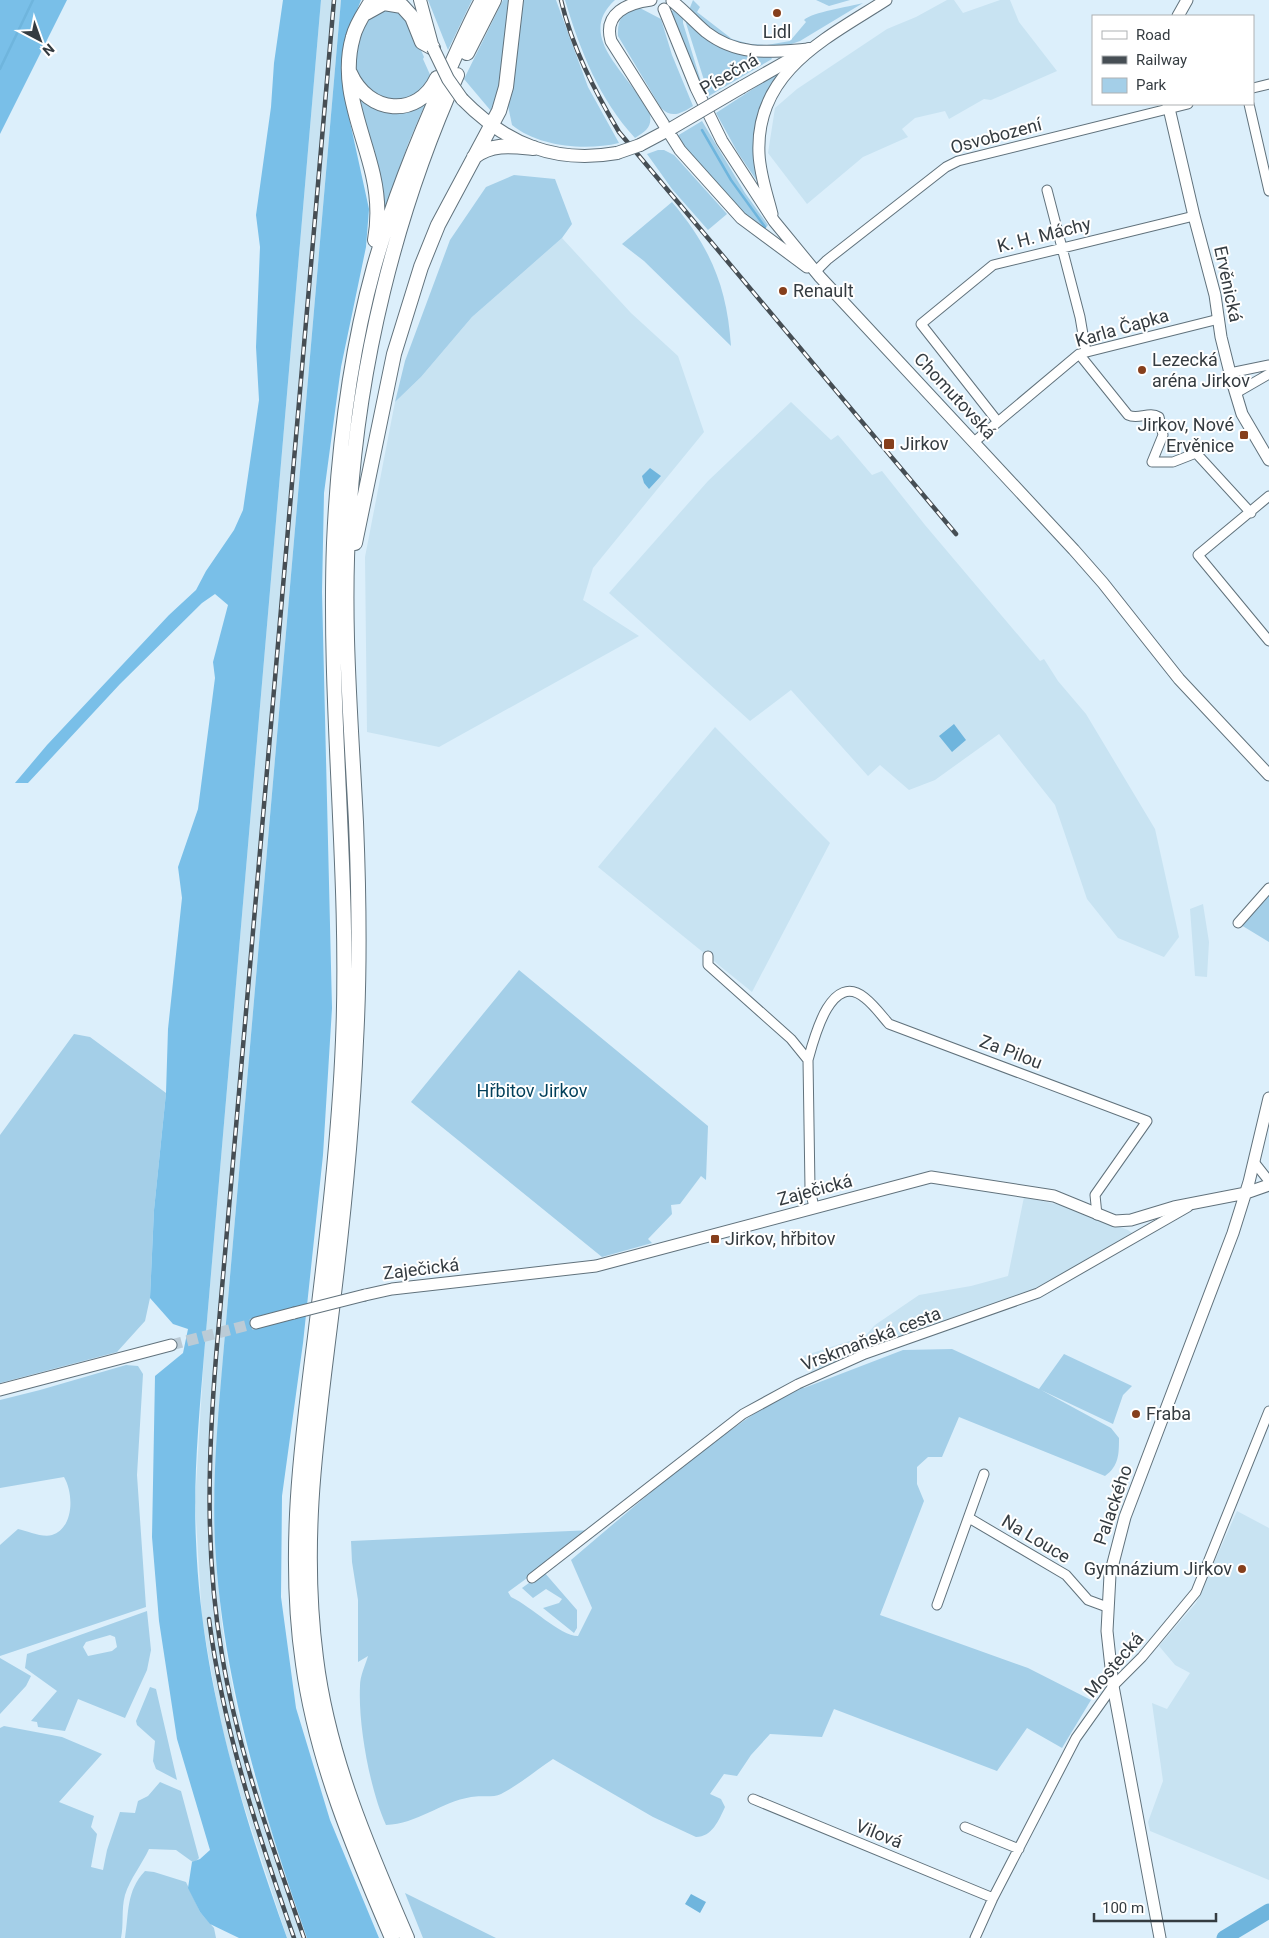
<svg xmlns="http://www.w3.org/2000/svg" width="1269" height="1938" font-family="Roboto,sans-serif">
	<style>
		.built { fill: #c8e3f2 }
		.green { fill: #a4cfe8; fill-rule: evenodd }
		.forest { fill: #79bfe8 }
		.water { fill: #6fb5dd }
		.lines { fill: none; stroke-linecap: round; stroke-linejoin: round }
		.stream { stroke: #6fb5dd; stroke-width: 2.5 }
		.river { stroke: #6fb5dd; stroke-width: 15 }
		.tertiary-tunnel { stroke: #bbcbd6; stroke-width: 11; stroke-dasharray: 11 5.5; stroke-linecap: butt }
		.minor-casing { stroke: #61727c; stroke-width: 11 }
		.tertiary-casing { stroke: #61727c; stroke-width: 13 }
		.secondary-casing { stroke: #61727c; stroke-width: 14 }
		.trunk-casing { stroke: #61727c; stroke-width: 16 }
		.minor { stroke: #fff; stroke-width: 9 }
		.tertiary { stroke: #fff; stroke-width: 11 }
		.secondary { stroke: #fff; stroke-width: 12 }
		.trunk { stroke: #fff; stroke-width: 14 }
		.rail-casing { stroke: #464e54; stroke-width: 4.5 }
		.rail { stroke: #fff; stroke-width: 2.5; stroke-dasharray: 8; stroke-linecap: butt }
		.tertiary-bridge-casing { stroke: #61727c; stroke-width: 13; stroke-linecap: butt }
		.secondary-bridge-casing { stroke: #61727c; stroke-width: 14; stroke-linecap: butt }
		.tertiary-bridge { stroke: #fff; stroke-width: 11 }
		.secondary-bridge { stroke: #fff; stroke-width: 12 }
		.poi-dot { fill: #863f1c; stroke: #fff; stroke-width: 2 }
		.labels { text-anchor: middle; stroke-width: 4; stroke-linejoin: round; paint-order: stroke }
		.poi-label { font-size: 18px; fill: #353c41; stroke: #fff; text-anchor: start }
		.street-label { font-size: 18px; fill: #353c41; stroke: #fff }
		.park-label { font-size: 18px; fill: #013f5a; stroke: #fff }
	</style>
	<rect width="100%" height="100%" fill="#dceffb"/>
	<path class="built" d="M 321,0 L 341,0 L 223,1357 L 214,1502 L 221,1617 L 226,1653 L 237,1710 L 252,1770 L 307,1938 L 287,1938 L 234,1775 L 219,1715 L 202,1619 L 195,1502 L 204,1355 Z
		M 947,0 L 954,0 L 963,13 L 1000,0 L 1010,0 L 1019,22 L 1057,71 L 991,100 L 984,99 L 949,119 L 945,111 L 915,118 L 902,129 L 908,137 L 863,157 L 807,204 L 768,153 L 775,108 L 797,89 L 887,29 L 916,17 Z
		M 562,238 L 631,313 L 678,356 L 704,432 L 593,568 L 583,600 L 639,636 L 439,747 L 367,732 L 365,557 L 395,402 L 421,377 L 472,317 Z
		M 791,402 L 831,440 L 838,435 L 872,475 L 882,471 L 925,525 L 1040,661 L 1044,659 L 1058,681 L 1086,714 L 1155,829 L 1179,937 L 1164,957 L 1118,938 L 1087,899 L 1055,805 L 999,734 L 935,780 L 909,790 L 880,765 L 868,776 L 791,690 L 750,721 L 609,593 L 708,481 Z
		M 715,727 L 830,843 L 752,992 L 598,867 Z
		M 1203,904 L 1209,942 L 1207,977 L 1195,976 L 1190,909 Z
		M 1024,1197 L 1065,1206 L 1128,1230 L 1133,1234 L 1037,1291 L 812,1374 L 803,1356 L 865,1336 L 875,1325 L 919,1295 L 971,1286 L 1008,1276 Z
		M 1237,1511 L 1269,1528 L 1269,1880 L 1150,1831 L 1148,1822 L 1163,1781 L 1152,1703 L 1167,1709 L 1190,1673 L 1175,1665 L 1159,1646 L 1196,1603 Z"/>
	<path class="green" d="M 428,0 L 472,0 L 448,50 Z
		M 503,0 L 511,0 L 503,74 L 491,111 L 464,79 Z
		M 520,0 L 556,0 L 588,87 L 619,143 C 586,151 539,147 512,125 L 508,106 Z
		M 565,0 L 615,0 C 583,29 611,58 630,84 C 638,94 643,104 650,114 C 652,128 646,131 635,138 C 599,99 580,50 565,0 Z
		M 693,0 L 700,7 L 697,12 L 732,39 L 750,44 L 767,45 L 790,41 L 806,22 L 804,20 C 812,12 849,7 863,3 L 800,41 L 780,48 L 737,45 L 712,32 L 689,10 Z
		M 816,0 L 850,0 L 829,6 Z
		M 387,7 C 411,14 415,36 424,57 L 423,59 L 432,79 L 425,91 L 395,102 L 376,96 L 357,76 L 354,63 L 360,34 L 372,15 Z
		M 638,7 L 661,19 L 672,55 L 693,106 C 682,113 672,119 661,108 L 618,36 C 617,19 623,12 638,7 Z
		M 675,9 L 683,13 L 683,23 L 706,98 L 672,18 L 672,11 Z
		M 685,20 L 742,54 L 771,57 L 772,59 L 709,96 Z
		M 779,72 L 781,74 L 771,89 L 759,184 L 738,153 L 716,113 Z
		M 355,94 L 417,107 L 425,104 L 408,144 L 383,217 Z
		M 702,121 L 745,193 L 768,225 L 764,230 L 736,208 L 678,141 L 677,136 Z
		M 658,150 L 664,150 L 674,155 L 727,214 L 708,230 L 672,189 L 647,154 Z
		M 514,175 L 555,179 L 572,224 L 562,238 L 472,317 L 421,377 L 395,402 L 405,361 L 450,240 L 486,187 Z
		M 672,202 C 710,247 727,286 731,346 L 644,261 L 622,244 Z
		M 1269,893 L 1269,942 L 1241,925 Z
		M 519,970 L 708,1126 L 706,1180 L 701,1176 L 680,1204 L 671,1205 L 672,1214 L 648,1239 L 652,1243 L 602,1257 L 411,1102 Z
		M 74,1034 L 90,1037 L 166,1093 L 154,1210 L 150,1298 L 145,1321 L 117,1352 L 0,1383 L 0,1135 Z
		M 952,1349 L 1039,1389 L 1064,1354 L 1132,1386 L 1123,1395 L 1113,1424 L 1041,1390 L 1111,1428 L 1119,1438 C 1119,1454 1119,1466 1105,1476 L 959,1417 L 942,1457 L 928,1457 L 917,1467 L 917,1484 L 924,1501 L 880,1615 L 1028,1668 L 1091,1700 L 1062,1748 L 1027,1728 L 997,1771 L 834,1709 L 822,1737 L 770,1734 L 751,1755 L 737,1776 L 724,1774 L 710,1794 L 721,1799 L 725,1807 C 719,1820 712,1837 696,1837 L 653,1817 L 553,1759 C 536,1770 519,1785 501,1794 C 493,1798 480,1795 471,1797 C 441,1802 417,1824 386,1825 C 370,1790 358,1725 360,1686 C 360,1676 365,1666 368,1656 L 358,1662 L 358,1600 L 352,1562 L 351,1541 L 593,1530 L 508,1592 L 511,1597 C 531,1606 560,1636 578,1636 L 592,1608 L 571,1560 C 644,1498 716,1434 799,1385 L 804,1388 L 903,1350 Z
		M 126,1365 L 138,1366 L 143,1374 L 137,1475 L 146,1607 L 0,1656 L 0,1545 L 18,1529 C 27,1531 43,1538 52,1535 C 74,1528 74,1494 64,1477 L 0,1488 L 0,1400 L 40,1390 Z
		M 544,1572 L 577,1610 L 577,1628 L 574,1633 L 543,1608 L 559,1603 L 562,1599 L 546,1589 L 533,1598 L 522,1588 Z
		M 147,1611 L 151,1650 L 147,1670 L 125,1718 L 78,1699 L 65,1731 L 38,1727 L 37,1722 L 31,1721 L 57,1691 L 25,1668 L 27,1654 ZM 110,1635 L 115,1637 L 117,1647 L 112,1651 L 88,1656 L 83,1647 L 86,1642 Z
		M 0,1658 L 31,1676 L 26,1686 L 0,1714 Z
		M 150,1687 L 156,1689 L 177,1780 L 156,1769 L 153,1761 L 155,1741 L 137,1725 L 136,1721 Z
		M 4,1726 L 62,1737 L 102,1754 L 59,1802 L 94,1816 L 91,1827 L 97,1834 L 91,1867 L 103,1870 L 107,1850 L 120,1812 L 135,1813 L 138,1801 L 148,1796 L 160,1782 L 181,1791 L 199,1858 L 194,1863 L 176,1850 L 149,1849 C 142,1864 130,1879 125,1895 C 121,1910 124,1924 121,1938 L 0,1938 L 0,1728 Z
		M 145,1871 L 154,1872 L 186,1882 L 200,1912 L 214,1928 L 216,1938 L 125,1938 C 129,1913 126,1891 145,1871 Z
		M 405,1893 L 496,1938 L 423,1938 Z"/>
	<path class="forest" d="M 0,0 L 67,0 L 0,134 Z
		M 283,0 L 321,0 L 204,1355 C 199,1417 193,1479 196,1541 C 201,1678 241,1809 287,1938 L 239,1938 L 210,1924 L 200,1912 L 188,1888 L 192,1862 L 200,1859 L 210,1850 L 177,1739 L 159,1621 L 152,1537 L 155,1376 L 183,1353 L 188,1329 L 173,1324 L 150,1298 L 154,1210 L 166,1093 L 168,1029 L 182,898 L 178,867 L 198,809 L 215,678 L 213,662 L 228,605 L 215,594 L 202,603 L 120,684 L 28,783 L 15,783 L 47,745 L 169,615 L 196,590 L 206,571 L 234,530 L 243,510 L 259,400 L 256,347 L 260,247 L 256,215 L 271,107 L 274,63 Z
		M 341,0 L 361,0 L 345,41 L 343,57 L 345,99 L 369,209 L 366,247 L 341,367 L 324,493 L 322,592 L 332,1008 L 323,1155 L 303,1343 L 282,1496 L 281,1597 L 296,1708 L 330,1820 L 379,1938 L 307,1938 C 262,1809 222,1679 215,1542 C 212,1480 218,1418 223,1357 Z"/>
	<path class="water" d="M 650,468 L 661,476 L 649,489 L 644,483 L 642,476 Z
		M 954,724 L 966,740 L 952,752 L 939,736 Z
		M 691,1894 L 706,1902 L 700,1913 L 685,1904 Z"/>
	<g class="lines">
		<path class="stream" d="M 0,69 L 33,0
			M 702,130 L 731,180 L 765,227"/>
		<path class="river" d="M 1224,1938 L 1269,1911"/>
		<path class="tertiary-tunnel" d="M 171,1345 L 256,1323"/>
		<g class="minor-casing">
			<path id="minor" d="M 1253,88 L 1269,84
				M 1249,104 L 1269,191
				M 1047,190 L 1080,317 L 1086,352
				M 815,272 L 827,260 L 946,167 L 958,161 L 1188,104
				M 1079,354 L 1128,415 C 1138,420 1149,411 1159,417 L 1163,435 L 1152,462 L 1173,462 L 1196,453 L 1251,513
				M 1230,373 L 1269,365
				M 1236,393 L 1269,374
				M 998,422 L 921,324 L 993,265 L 1194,216
				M 974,442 L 1079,354 L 1219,319
				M 1269,496 L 1198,555 L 1269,641
				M 1238,923 L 1269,888
				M 708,956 L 708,965 L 791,1039 L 808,1060 L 810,1188 L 814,1208
				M 808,1060 C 814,1038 831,970 865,998 C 874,1005 882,1016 889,1024 L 1147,1121 L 1095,1195 L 1097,1215
				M 1254,1162 L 1269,1181
				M 969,1518 L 1066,1575 L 1088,1600 L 1107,1607
				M 532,1578 L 743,1414 L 798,1384 L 865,1354 L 1038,1293 L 1188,1207
				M 937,1605 L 984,1474
				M 753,1799 L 993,1898
				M 965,1827 L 1019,1849
				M 975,1938 L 993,1898 L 1076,1738 L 1113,1686 L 1142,1657 L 1196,1592 L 1269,1411"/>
		</g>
		<g class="tertiary-casing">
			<path id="tertiary" d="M 651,0 C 628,3 603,13 611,41 L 680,150 L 741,218 L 807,267
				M 672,1 C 684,10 694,22 706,32 C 738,57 771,52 809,49
				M 664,9 L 696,88 L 722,141 L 774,221 L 820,277 L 1074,550 L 1103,583 L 1179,679 L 1269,775
				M 1178,16 L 1187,0
				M 1168,104 L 1194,216 L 1215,295 L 1221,337 L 1232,381 L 1242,414 L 1269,460
				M 772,214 C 767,194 760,175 759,154 C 755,71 827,38 886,0
				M 365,1295 L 392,1289 L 596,1266 L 931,1177 L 1054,1196 L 1115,1221 L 1131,1220 L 1174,1207 L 1246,1193 L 1269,1185
				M 256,1323 L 294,1313
				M 0,1390 L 171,1345
				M 1160,1938 L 1113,1686 L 1107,1631 L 1110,1575 L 1125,1517 L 1233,1233 L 1249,1182 L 1269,1098"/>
		</g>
		<g class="secondary-casing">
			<path id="secondary" d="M 420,0 L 433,48
				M 742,87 L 809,49
				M 462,99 C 506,144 555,164 617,153
				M 640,145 L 672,128"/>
		</g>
		<g class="trunk-casing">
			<path id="trunk" d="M 372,0 C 365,12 356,24 353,37 C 339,85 363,130 373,175 C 378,197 379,218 375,240
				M 366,13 L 384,3 L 402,6 L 412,17 L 422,42 L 433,48
				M 467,53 L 494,0
				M 350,73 C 368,114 418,119 437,78
				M 474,157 C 492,143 512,146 533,148
				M 355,543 L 394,354 L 421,267 L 438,225 L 499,111 L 506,87 L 516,0
				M 392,1938 C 354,1850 316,1760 303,1664 C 287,1555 301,1446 315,1337 C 327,1238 339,1140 343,1040 C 350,874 328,708 334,543 C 338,453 350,354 374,267 C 392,203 417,141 444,81 C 456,54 468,26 482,0
				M 407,1938 C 368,1848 328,1756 316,1658 C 301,1543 316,1439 330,1326 C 342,1231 352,1137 356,1041 C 360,969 359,895 356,822 C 351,721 342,619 349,517 C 358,366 395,213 457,75"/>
		</g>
		<use href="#minor" class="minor"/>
		<use href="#tertiary" class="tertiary"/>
		<use href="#secondary" class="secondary"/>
		<use href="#trunk" class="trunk"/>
		<g class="rail-casing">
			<path id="rail" d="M 561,0 C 572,47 594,90 619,132 L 956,534
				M 209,1619 C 223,1729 258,1834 294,1938
				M 304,1938 C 272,1845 238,1752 222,1655 C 205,1556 208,1457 216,1357 L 334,0"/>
		</g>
		<use href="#rail" class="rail"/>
		<g class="tertiary-bridge-casing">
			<path id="tertiary-bridge" d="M 294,1313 L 365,1295"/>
		</g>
		<g class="secondary-bridge-casing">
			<path id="secondary-bridge" d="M 433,48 L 448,79 L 462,99
				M 672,128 L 742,87
				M 617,153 L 640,145"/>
		</g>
		<use href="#tertiary-bridge" class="tertiary-bridge"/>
		<use href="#secondary-bridge" class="secondary-bridge"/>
	</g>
	<g class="poi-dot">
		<circle cx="777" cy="13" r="5"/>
		<circle cx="783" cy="291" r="5"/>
		<circle cx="1142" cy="370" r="5"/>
		<rect x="1239" y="430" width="10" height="10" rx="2.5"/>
		<rect x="883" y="438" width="12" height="12" rx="2.5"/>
		<rect x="710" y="1234" width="10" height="10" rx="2.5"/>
		<circle cx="1136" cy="1414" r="5"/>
		<circle cx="1242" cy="1569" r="5"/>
	</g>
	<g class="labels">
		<g class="poi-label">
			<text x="777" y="38" text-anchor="middle">Lidl</text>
			<text x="793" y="297">Renault</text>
			<text x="1152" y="366">Lezecká<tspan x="1152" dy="21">aréna Jirkov</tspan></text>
			<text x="1234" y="431" text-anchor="end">Jirkov, Nové<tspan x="1234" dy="21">Ervěnice</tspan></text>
			<text x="900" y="450">Jirkov</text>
			<text x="725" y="1245">Jirkov, hřbitov</text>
			<text x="1146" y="1420">Fraba</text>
			<text x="1232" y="1575" text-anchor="end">Gymnázium Jirkov</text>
		</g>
		<g class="street-label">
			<text transform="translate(729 74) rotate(-30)" y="6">Písečná</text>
			<text transform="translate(996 136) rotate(-15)" y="6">Osvobození</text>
			<text transform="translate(1044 235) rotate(-14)" y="6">K. H. Máchy</text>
			<text transform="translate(1228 284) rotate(78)" y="6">Ervěnická</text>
			<text transform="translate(1122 328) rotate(-16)" y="6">Karla Čapka</text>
			<text transform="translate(955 396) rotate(47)" y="6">Chomutovská</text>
			<text transform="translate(1011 1052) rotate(21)" y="6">Za Pilou</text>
			<text transform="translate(815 1190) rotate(-15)" y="6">Zaječická</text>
			<text transform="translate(421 1269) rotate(-7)" y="6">Zaječická</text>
			<text transform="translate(871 1339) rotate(-21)" y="6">Vrskmaňská cesta</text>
			<text transform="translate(1113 1505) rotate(-71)" y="6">Palackého</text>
			<text transform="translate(1036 1539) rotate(31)" y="6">Na Louce</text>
			<text transform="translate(1114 1665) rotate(-49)" y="6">Mostecká</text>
			<text transform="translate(879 1834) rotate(22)" y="6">Vilová</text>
		</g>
		<g class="park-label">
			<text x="532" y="1097">Hřbitov Jirkov</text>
		</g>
	</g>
	<rect x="1092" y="15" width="162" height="90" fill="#ffffff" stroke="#aeb1b3"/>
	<rect x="1102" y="31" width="25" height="8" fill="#ffffff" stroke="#aeb1b3"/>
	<text x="1136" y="40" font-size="15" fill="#353c41">Road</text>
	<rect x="1102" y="56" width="25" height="8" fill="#464e54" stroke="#aeb1b3"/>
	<text x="1136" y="65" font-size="15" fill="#353c41">Railway</text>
	<rect x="1102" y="78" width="25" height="15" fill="#a4cfe8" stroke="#aeb1b3"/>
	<text x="1136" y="90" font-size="15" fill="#353c41">Park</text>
	<g transform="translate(40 40) rotate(139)" stroke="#ffffff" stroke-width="4" paint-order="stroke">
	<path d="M0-4L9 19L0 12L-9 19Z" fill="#353c41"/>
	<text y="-8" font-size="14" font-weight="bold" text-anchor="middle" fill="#353c41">N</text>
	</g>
	<path d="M1094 1913v8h122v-8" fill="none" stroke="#353c41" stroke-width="2.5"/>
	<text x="1102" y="1913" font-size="15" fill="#353c41" stroke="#ffffff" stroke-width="4" paint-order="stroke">100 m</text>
</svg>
